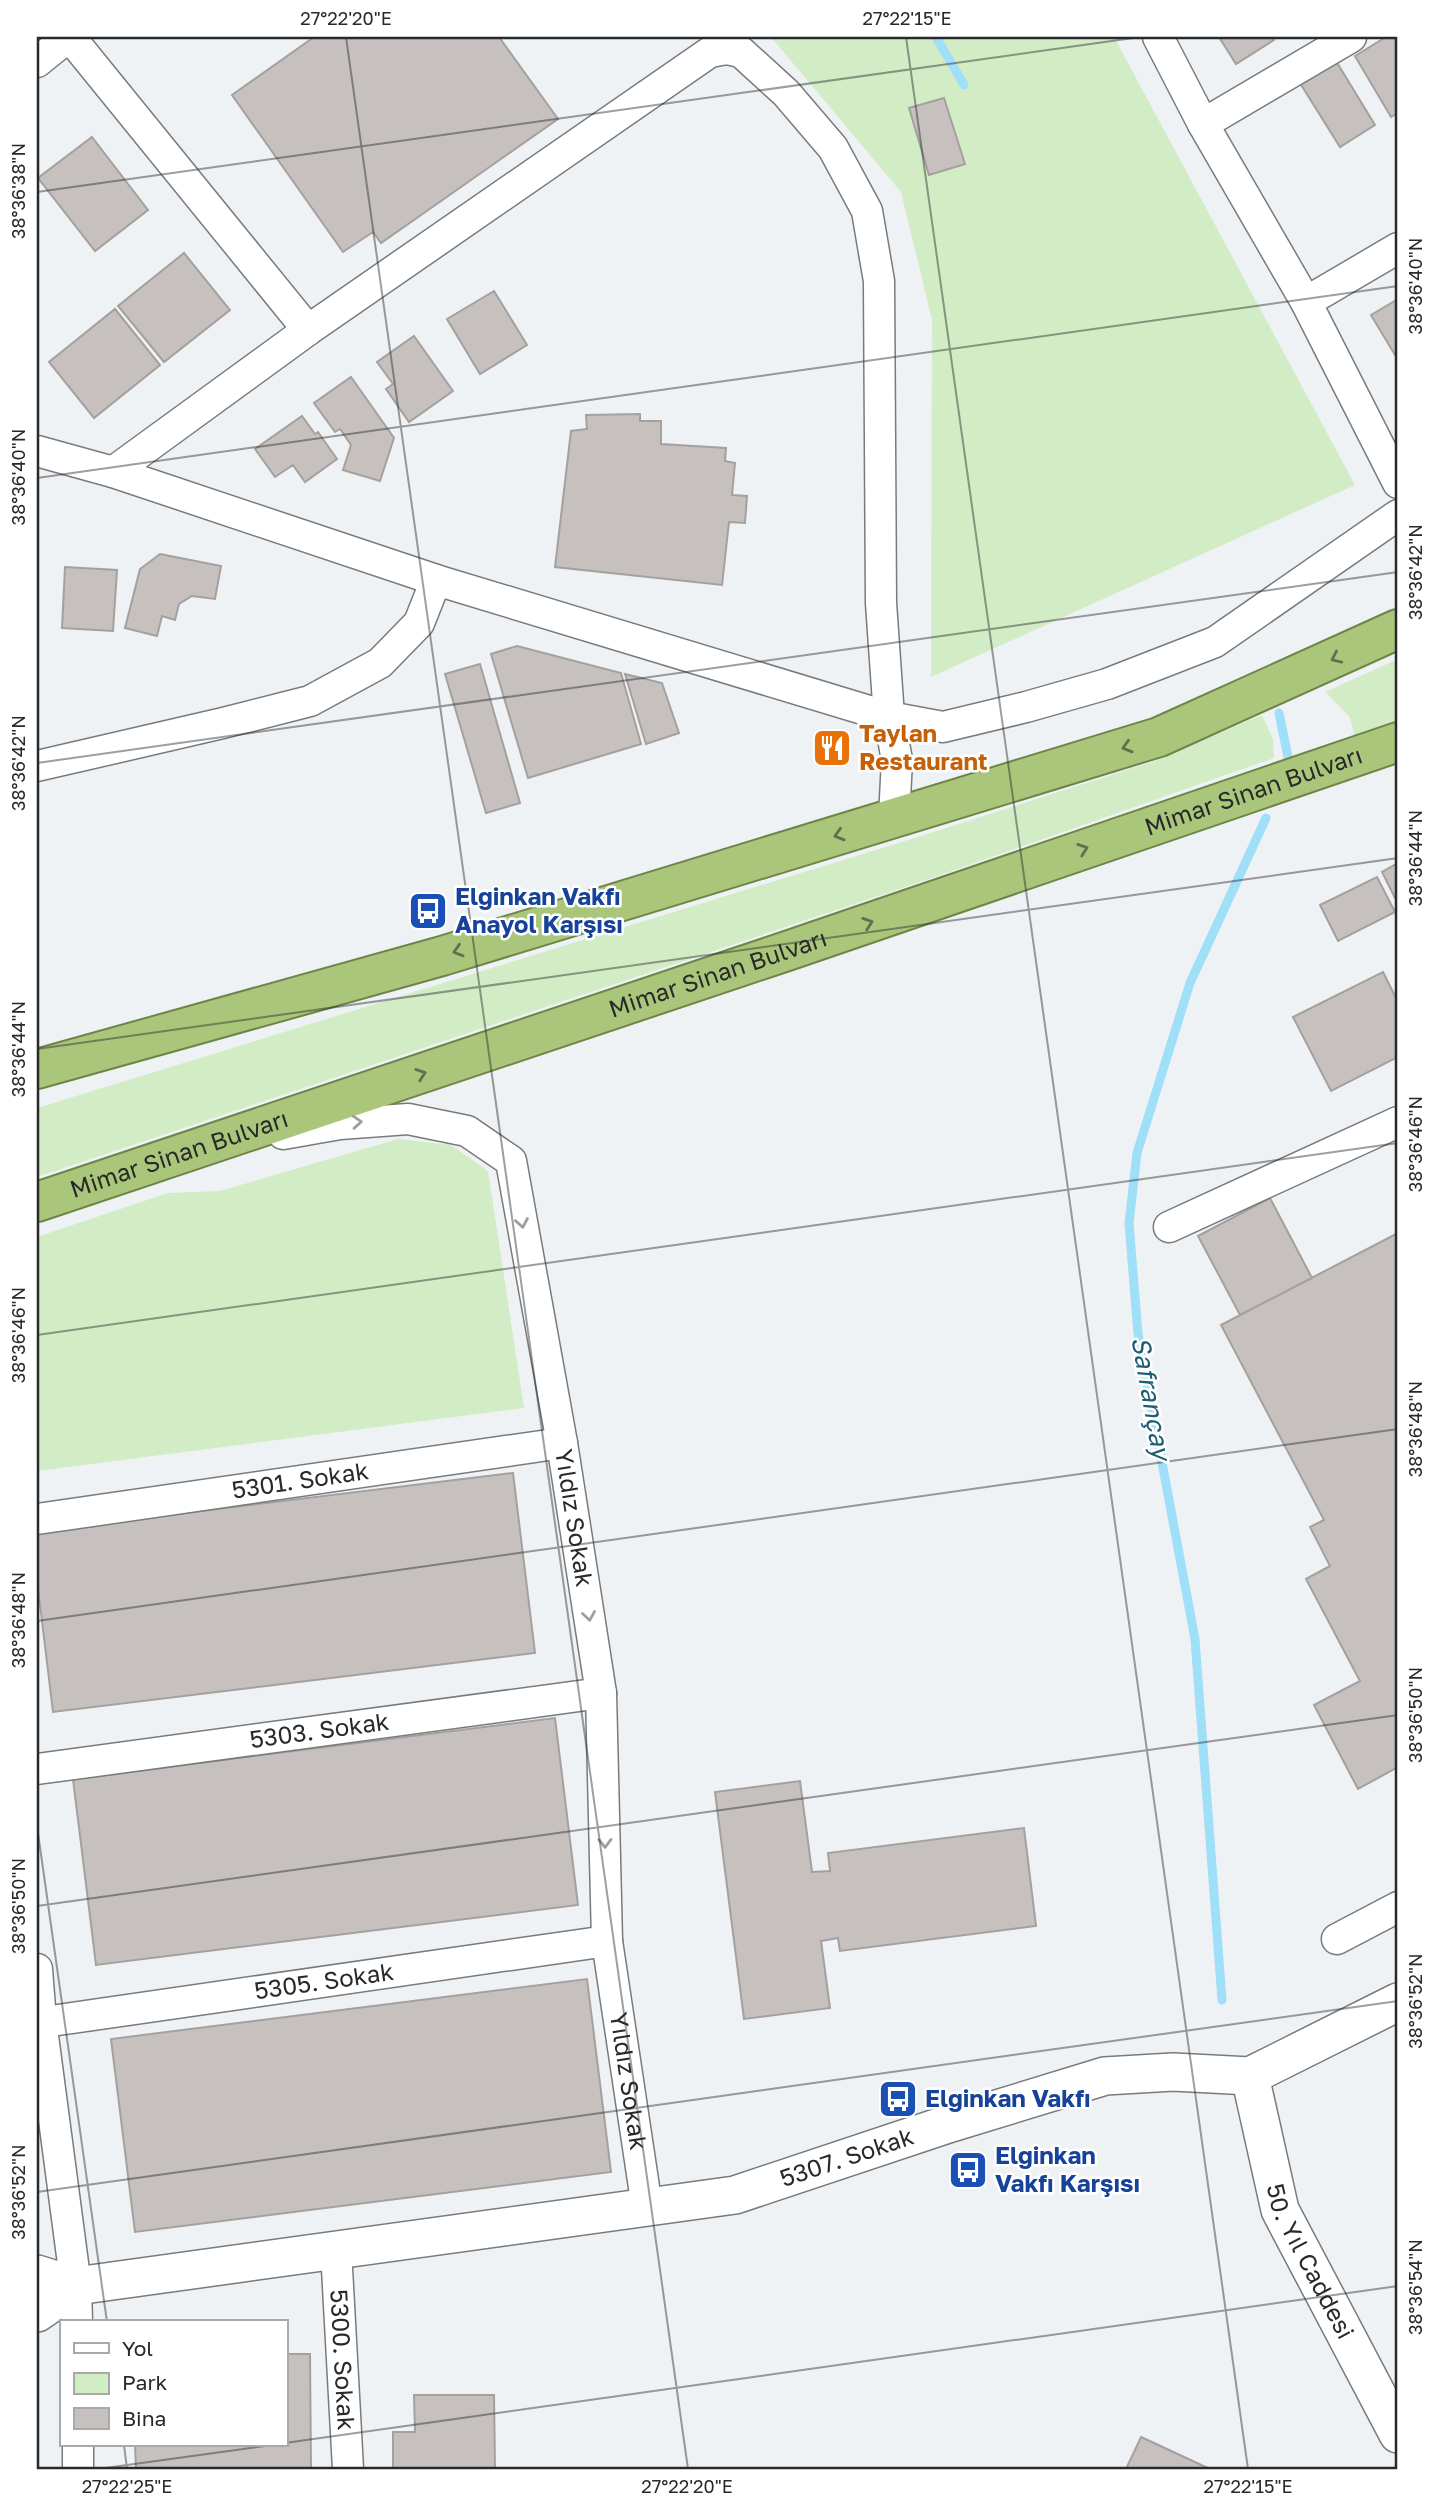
<svg xmlns="http://www.w3.org/2000/svg" width="1435" height="2506" font-family="'Golos Text',sans-serif">
	<style>
		.green { fill: #d2ecc5 }
		.lines { fill: none; stroke-linecap: round; stroke-linejoin: round }
		.stream { stroke: #9fdff8; stroke-width: 9 }
		.building { fill: #c6c1bf; stroke: #a5a09e; stroke-width: 2 }
		.minor-casing { stroke: #787b7e; stroke-width: 33 }
		.tertiary-casing { stroke: #787b7e; stroke-width: 40 }
		.trunk-casing { stroke: #6f8548; stroke-width: 42 }
		.minor { stroke: #fff; stroke-width: 30 }
		.tertiary { stroke: #fff; stroke-width: 37 }
		.trunk { stroke: #aac67a; stroke-width: 38 }
		.oneway { stroke: #62704e }
		.oneway2 { stroke: #9e9f9f }
		.ticks { fill: none; stroke: #28292a; stroke-width: 2; stroke-opacity: 0.45 }
		.labels { text-anchor: middle; stroke-width: 5; stroke-linejoin: round; paint-order: stroke }
		.food-label { font-size: 24px; font-weight: bold; fill: #c56008; stroke: #fff; text-anchor: start }
		.street-label { font-size: 24px; fill: #28292a; stroke: #fff }
		.transit-label { font-size: 24px; font-weight: bold; fill: #164399; stroke: #fff; text-anchor: start }
		.water-label { font-size: 26px; font-style: italic; fill: #1d5e74; stroke: #fff }
		.neatline { fill: none; stroke: #28292a; stroke-width: 2.5 }
		.ticks-label { font-size: 18px; text-anchor: middle; fill: #28292a }
	</style>
	<rect width="100%" height="100%" fill="#eef2f5"/>
	<path class="green" d="M 771,37 L 1114,37 L 1355,485 L 931,677 L 932,320 L 901,192 Z
		M 1398,659 L 1398,722 L 1355,738 L 1350,717 L 1325,692 Z
		M 1262,715 L 1273,739 L 1274,758 L 932,878 L 37,1177 L 37,1108 L 918,837 L 1152,762 Z
		M 398,1139 L 451,1145 L 488,1171 L 524,1408 L 37,1471 L 37,1237 L 168,1193 L 220,1191 Z"/>
	<g class="lines">
		<path class="stream" d="M 936,37 L 964,85
			M 1279,713 L 1288,757
			M 1222,2000 L 1195,1639 L 1138,1334 L 1129,1223 L 1137,1153 L 1190,983 L 1266,818"/>
	</g>
	<path class="building" d="M 314,37 L 499,37 L 558,119 L 381,243 L 373,232 L 343,252 L 232,95 Z
		M 1219,37 L 1272,37 L 1274,40 L 1236,64 Z
		M 1386,37 L 1398,37 L 1398,113 L 1391,117 L 1355,56 Z
		M 1336,61 L 1375,125 L 1340,147 L 1300,83 Z
		M 944,98 L 965,164 L 929,175 L 909,108 Z
		M 92,137 L 148,210 L 95,251 L 38,178 Z
		M 184,253 L 230,310 L 164,362 L 118,306 Z
		M 494,291 L 527,345 L 480,374 L 447,319 Z
		M 1398,299 L 1398,360 L 1371,315 Z
		M 115,309 L 160,365 L 94,418 L 49,362 Z
		M 414,336 L 453,391 L 409,422 L 386,389 L 393,384 L 377,362 Z
		M 351,377 L 394,438 L 380,481 L 343,470 L 351,445 L 340,429 L 335,432 L 314,403 Z
		M 640,414 L 640,421 L 661,421 L 661,444 L 726,448 L 725,461 L 735,463 L 732,495 L 747,496 L 745,523 L 729,522 L 722,585 L 555,567 L 571,431 L 587,429 L 586,415 Z
		M 302,416 L 315,434 L 318,432 L 337,459 L 305,482 L 293,465 L 275,477 L 255,449 Z
		M 160,554 L 221,566 L 215,599 L 192,596 L 179,604 L 175,620 L 162,616 L 157,636 L 125,628 L 140,569 Z
		M 65,567 L 117,570 L 113,631 L 62,628 Z
		M 517,646 L 621,673 L 641,744 L 528,778 L 491,654 Z
		M 480,664 L 520,803 L 486,813 L 445,674 Z
		M 625,674 L 662,683 L 679,733 L 646,744 Z
		M 1398,863 L 1398,904 L 1382,872 Z
		M 1377,877 L 1395,912 L 1338,941 L 1320,905 Z
		M 1383,972 L 1398,1002 L 1398,1057 L 1331,1091 L 1293,1017 Z
		M 1270,1198 L 1312,1278 L 1240,1315 L 1198,1236 Z
		M 1398,1233 L 1398,1767 L 1358,1789 L 1314,1705 L 1360,1681 L 1306,1579 L 1330,1566 L 1310,1527 L 1324,1520 L 1221,1325 Z
		M 513,1473 L 535,1653 L 53,1712 L 37,1580 L 37,1531 Z
		M 555,1718 L 578,1905 L 96,1965 L 73,1779 Z
		M 800,1781 L 812,1872 L 830,1871 L 828,1853 L 1024,1828 L 1036,1926 L 840,1951 L 838,1938 L 821,1941 L 830,2008 L 744,2019 L 715,1792 Z
		M 587,1979 L 611,2172 L 135,2232 L 111,2039 Z
		M 285,2354 L 310,2354 L 311,2469 L 136,2469 L 135,2445 L 285,2445 Z
		M 414,2395 L 494,2395 L 495,2469 L 393,2469 L 393,2432 L 415,2432 Z
		M 1141,2437 L 1210,2469 L 1126,2469 Z"/>
	<g class="lines">
		<g class="minor-casing">
			<g id="minor">
				<path d="M 70,37 L 308,330"/>
				<path d="M 1158,37 L 1203,124 L 1306,302 L 1398,483"/>
				<path d="M 37,62 L 68,37"/>
				<path d="M 1203,124 L 1351,37"/>
				<path d="M 1306,302 L 1398,248"/>
				<path d="M 37,451 L 113,472 L 436,580 L 889,717 L 943,727 L 1026,707 L 1107,684 L 1215,642 L 1398,515"/>
				<path d="M 113,472 L 308,330 L 710,52 L 727,49 L 741,52 L 786,93 L 833,148 L 867,211 L 879,281 L 881,603 L 889,717 L 897,760 L 894,818"/>
				<path d="M 37,766 L 223,723 L 310,701 L 380,663 L 419,623 L 436,580"/>
				<path id="s1" d="M 283,1134 L 340,1124 L 408,1119 L 467,1131 L 511,1161 L 562,1443 L 601,1693 L 607,1941 L 647,2207"/>
				<path d="M 1169,1227 L 1398,1122"/>
				<path id="s2" d="M 37,1519 L 562,1443"/>
				<path id="s3" d="M 37,1769 L 601,1693"/>
				<path d="M 1337,1939 L 1398,1907"/>
				<path d="M 37,1969 L 41,2021 L 76,2286 L 77,2322"/>
				<path id="s4" d="M 37,2023 L 607,1941"/>
				<path id="s5" d="M 336,2250 L 348,2469"/>
				<path d="M 78,2445 L 78,2469"/>
			</g>
		</g>
		<g class="tertiary-casing">
			<g id="tertiary">
				<path id="s6" d="M 1250,2076 L 1280,2210 L 1398,2434"/>
				<path id="s7" d="M 37,2274 L 76,2286 L 735,2195 L 951,2123 L 1105,2076 L 1173,2072 L 1250,2076 L 1398,2002"/>
				<path d="M 37,2313 L 76,2286"/>
			</g>
		</g>
		<g class="trunk-casing">
			<g id="trunk">
				<path d="M 37,1069 L 442,956 L 1159,737 L 1398,629"/>
				<path id="s8" d="M 37,1202 L 787,951 L 1398,742"/>
			</g>
		</g>
		<use href="#minor" class="minor"/>
		<use href="#tertiary" class="tertiary"/>
		<use href="#trunk" class="trunk"/>
	</g>
	<defs><path id="oneway-chevron" d="M-2-3.5L2.5 0L-2 3.5" fill="none" stroke-width="1.6" stroke-linecap="round" stroke-linejoin="round" transform="scale(1.75)"/></defs>
	<g class="oneway">
		<use href="#oneway-chevron" transform="translate(1336 658) rotate(155)"/>
		<use href="#oneway-chevron" transform="translate(1127 747) rotate(163)"/>
		<use href="#oneway-chevron" transform="translate(839 835) rotate(163)"/>
		<use href="#oneway-chevron" transform="translate(1083 849) rotate(-19)"/>
		<use href="#oneway-chevron" transform="translate(868 923) rotate(-19)"/>
		<use href="#oneway-chevron" transform="translate(458 951) rotate(163)"/>
		<use href="#oneway-chevron" transform="translate(421 1074) rotate(-19)"/>
	</g>
	<g class="oneway2">
		<use href="#oneway-chevron" transform="translate(357 1122) rotate(-4)"/>
		<use href="#oneway-chevron" transform="translate(522 1223) rotate(80)"/>
		<use href="#oneway-chevron" transform="translate(589 1616) rotate(81)"/>
		<use href="#oneway-chevron" transform="translate(605 1843) rotate(89)"/>
	</g>
	<path class="ticks" d="M 346,37 L 688,2469M 906,37 L 1248,2469M 37,192 L 1140,37M 37,478 L 1398,286M 37,763 L 1398,572M 37,1049 L 1398,858M 37,1335 L 1398,1143M 37,1621 L 1398,1429M 37,1826 L 107,2322M 37,1906 L 1398,1715M 37,2192 L 1398,2001M 285,2443 L 1398,2286M 124,2445 L 127,2469M 98,2469 L 272,2445"/>
	<defs>
		<g id="restaurant-square" transform="scale(2.0125)"><rect x="-9" y="-9" width="18" height="18" rx="4" fill="#e8710a" stroke="#fff"/><path d="M-5-6h1v4h1v-4h1v4h1v-4h1v5L-1.5 .5V6h-2V.5L-5-1ZM5-6V6H3V1.5H1.5Q1.5-4 5-6Z" fill="#fff"/></g>
		<g id="bus-square" transform="scale(2.0125)"><rect x="-9" y="-9" width="18" height="18" rx="4" fill="#1a4fb4" stroke="#fff"/><path d="M-5-6H5V4H4V6H2V4H-2V6H-4V4H-5ZM-3.5-4V0h7V-4ZM-3.5 1.2v1.5H-2V1.2ZM2 1.2v1.5H3.5V1.2Z" fill="#fff"/></g>
	</defs>
	<g fill-rule="evenodd">
		<use href="#restaurant-square" x="832" y="748"/>
		<use href="#bus-square" x="428" y="911"/>
		<use href="#bus-square" x="898" y="2099"/>
		<use href="#bus-square" x="968" y="2170"/>
	</g>
	<g class="labels">
		<g class="food-label">
			<text x="859" y="742">Taylan<tspan x="859" dy="28">Restaurant</tspan></text>
		</g>
		<g class="street-label">
			<text dy="8" stroke="none"><textPath href="#s8" startOffset="1284">Mimar Sinan Bulvarı</textPath></text>
			<text dy="8" stroke="none"><textPath href="#s8" startOffset="718">Mimar Sinan Bulvarı</textPath></text>
			<text dy="8" stroke="none"><textPath href="#s8" startOffset="150">Mimar Sinan Bulvarı</textPath></text>
			<text dy="8" stroke="none"><textPath href="#s2" startOffset="266">5301. Sokak</textPath></text>
			<text dy="8" stroke="none"><textPath href="#s1" startOffset="602">Yıldız Sokak</textPath></text>
			<text dy="8" stroke="none"><textPath href="#s3" startOffset="285">5303. Sokak</textPath></text>
			<text dy="8" stroke="none"><textPath href="#s4" startOffset="290">5305. Sokak</textPath></text>
			<text dy="8" stroke="none"><textPath href="#s1" startOffset="1169">Yıldız Sokak</textPath></text>
			<text dy="8" stroke="none"><textPath href="#s7" startOffset="824">5307. Sokak</textPath></text>
			<text dy="8" stroke="none"><textPath href="#s6" startOffset="196">50. Yıl Caddesi</textPath></text>
			<text dy="8" stroke="none"><textPath href="#s5" startOffset="110">5300. Sokak</textPath></text>
		</g>
		<g class="transit-label">
			<text x="455" y="905">Elginkan Vakfı<tspan x="455" dy="28">Anayol Karşısı</tspan></text>
			<text x="925" y="2107">Elginkan Vakfı</text>
			<text x="995" y="2164">Elginkan<tspan x="995" dy="28">Vakfı Karşısı</tspan></text>
		</g>
		<g class="water-label">
			<text transform="translate(1151 1398) rotate(80)" y="9">Safrançay</text>
		</g>
	</g>
	<rect width="1435" height="2506" fill="none" stroke="#ffffff" stroke-width="77"/>
	<rect x="60" y="2320" width="228" height="126" fill="#ffffff" stroke="#a9a9aa" stroke-width="2"/>
	<rect x="74" y="2343" width="35" height="10" fill="#ffffff" stroke="#a9a9aa" stroke-width="2"/>
	<text x="122" y="2356" font-size="21" fill="#28292a">Yol</text>
	<rect x="74" y="2373" width="35" height="21" fill="#d2ecc5" stroke="#a9a9aa" stroke-width="2"/>
	<text x="122" y="2390" font-size="21" fill="#28292a">Park</text>
	<rect x="74" y="2408" width="35" height="21" fill="#c6c1bf" stroke="#a9a9aa" stroke-width="2"/>
	<text x="122" y="2426" font-size="21" fill="#28292a">Bina</text>
	<rect x="38" y="38" width="1358" height="2430" class="neatline"/>
	<g class="ticks-label">
		<text x="346" y="25">27°22'20"E</text>
		<text x="907" y="25">27°22'15"E</text>
		<text transform="translate(19 191) rotate(-90)" y="6">38°36'38"N</text>
		<text transform="translate(1416 286) rotate(-90)" y="6">38°36'40"N</text>
		<text transform="translate(19 477) rotate(-90)" y="6">38°36'40"N</text>
		<text transform="translate(1416 572) rotate(-90)" y="6">38°36'42"N</text>
		<text transform="translate(19 763) rotate(-90)" y="6">38°36'42"N</text>
		<text transform="translate(1416 858) rotate(-90)" y="6">38°36'44"N</text>
		<text transform="translate(19 1049) rotate(-90)" y="6">38°36'44"N</text>
		<text transform="translate(1416 1144) rotate(-90)" y="6">38°36'46"N</text>
		<text transform="translate(19 1335) rotate(-90)" y="6">38°36'46"N</text>
		<text transform="translate(1416 1429) rotate(-90)" y="6">38°36'48"N</text>
		<text transform="translate(19 1620) rotate(-90)" y="6">38°36'48"N</text>
		<text transform="translate(1416 1715) rotate(-90)" y="6">38°36'50"N</text>
		<text transform="translate(19 1906) rotate(-90)" y="6">38°36'50"N</text>
		<text transform="translate(1416 2001) rotate(-90)" y="6">38°36'52"N</text>
		<text transform="translate(19 2192) rotate(-90)" y="6">38°36'52"N</text>
		<text transform="translate(1416 2287) rotate(-90)" y="6">38°36'54"N</text>
		<text x="127" y="2493">27°22'25"E</text>
		<text x="687" y="2493">27°22'20"E</text>
		<text x="1248" y="2493">27°22'15"E</text>
	</g>
</svg>
